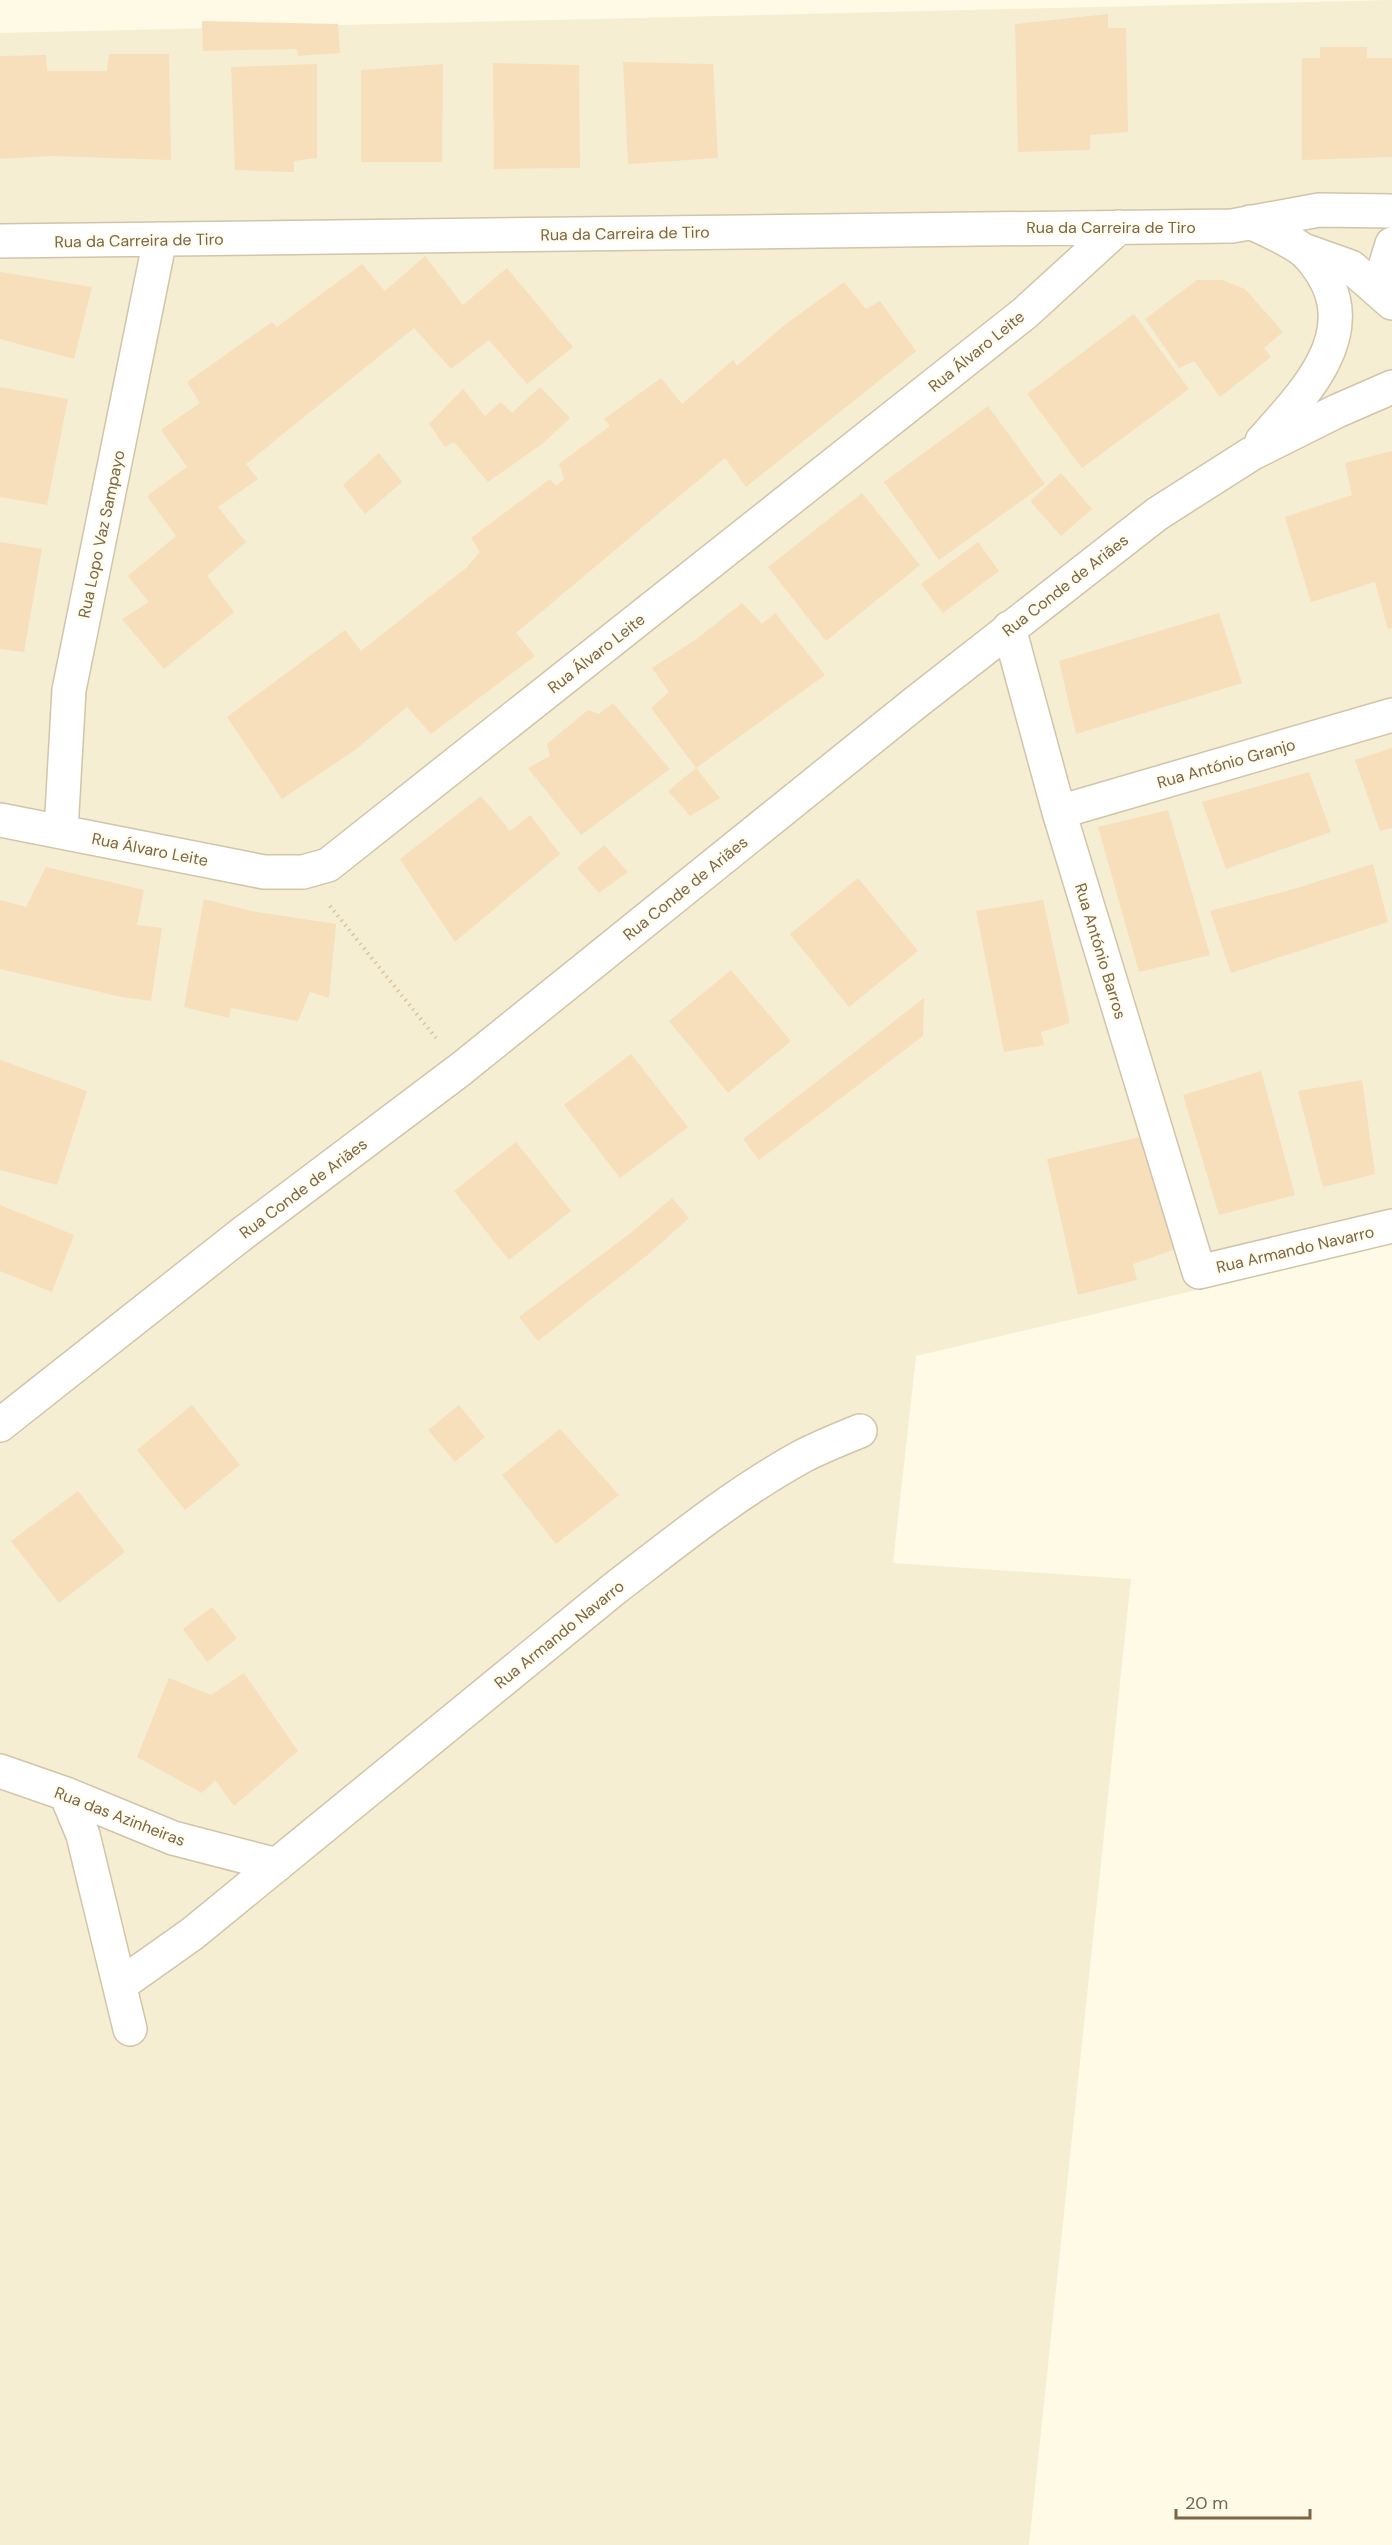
<svg xmlns="http://www.w3.org/2000/svg" width="1392" height="2545" font-family="'DM Sans',sans-serif">
	<style>
		.residential { fill: #f6eed3 }
		.building { fill: #f6dfba }
		.lines { fill: none; stroke-linecap: round; stroke-linejoin: round }
		.minor-casing { stroke: #d1c4a9; stroke-width: 36 }
		.path { stroke: #dbc39d; stroke-width: 4; stroke-dasharray: 1.5 4.5; stroke-linecap: butt }
		.minor { stroke: #fff; stroke-width: 33 }
		.labels { text-anchor: middle; stroke-width: 4.5; stroke-linejoin: round; paint-order: stroke }
		.street-label { font-size: 16px; fill: #7a6547; stroke: #fffced }
	</style>
	<rect width="100%" height="100%" fill="#fefae5"/>
	<path class="residential" d="M 1392,0 L 1392,1244 L 916,1356 L 893,1563 L 1131,1579 L 1029,2545 L 0,2545 L 0,33 Z"/>
	<path class="building" d="M 1108,14 L 1108,28 L 1126,28 L 1128,132 L 1090,135 L 1090,150 L 1018,152 L 1015,24 Z
		M 202,21 L 338,24 L 340,53 L 298,56 L 297,49 L 203,51 Z
		M 1320,47 L 1367,47 L 1367,58 L 1392,58 L 1392,157 L 1302,160 L 1302,58 L 1320,58 Z
		M 109,54 L 169,54 L 171,160 L 51,156 L 0,159 L 0,56 L 46,55 L 47,71 L 107,71 Z
		M 623,62 L 713,64 L 718,158 L 628,164 Z
		M 493,63 L 579,65 L 580,168 L 494,169 Z
		M 317,64 L 317,158 L 294,161 L 294,172 L 235,170 L 231,67 Z
		M 443,64 L 442,162 L 361,162 L 361,70 Z
		M 425,256 L 463,305 L 507,268 L 573,347 L 527,384 L 489,340 L 451,369 L 414,328 L 246,464 L 258,479 L 218,507 L 246,542 L 207,576 L 234,612 L 164,669 L 122,619 L 149,602 L 128,576 L 176,536 L 147,496 L 187,467 L 161,430 L 200,403 L 187,382 L 272,322 L 277,327 L 362,264 L 385,291 Z
		M 0,272 L 92,287 L 74,359 L 0,339 Z
		M 1197,280 L 1222,280 L 1245,289 L 1283,332 L 1264,348 L 1271,357 L 1220,397 L 1194,361 L 1179,368 L 1145,319 Z
		M 844,282 L 866,309 L 880,301 L 916,351 L 746,487 L 725,458 L 516,633 L 535,656 L 431,734 L 407,707 L 355,750 L 282,799 L 227,717 L 345,630 L 361,651 L 466,568 L 480,552 L 471,538 L 550,479 L 556,486 L 564,479 L 559,464 L 610,426 L 604,419 L 661,378 L 682,404 L 733,360 L 737,366 L 786,324 Z
		M 1134,314 L 1189,389 L 1082,468 L 1027,394 Z
		M 0,387 L 68,399 L 47,505 L 0,497 Z
		M 540,387 L 570,418 L 542,444 L 488,482 L 454,442 L 445,447 L 429,424 L 463,389 L 485,416 L 501,402 L 512,413 Z
		M 988,406 L 1045,484 L 939,560 L 884,482 Z
		M 1392,451 L 1392,628 L 1388,629 L 1375,582 L 1311,602 L 1285,517 L 1352,495 L 1345,463 Z
		M 379,453 L 402,482 L 365,514 L 343,485 Z
		M 1061,473 L 1092,509 L 1061,536 L 1030,501 Z
		M 862,493 L 920,565 L 826,641 L 768,567 Z
		M 0,542 L 42,549 L 24,652 L 0,649 Z
		M 978,542 L 999,571 L 943,613 L 921,584 Z
		M 742,603 L 762,624 L 775,613 L 825,675 L 696,768 L 720,798 L 690,816 L 668,791 L 696,768 L 651,708 L 669,692 L 652,668 L 698,638 Z
		M 1219,613 L 1242,683 L 1076,734 L 1059,661 Z
		M 613,703 L 670,769 L 581,835 L 528,768 L 550,756 L 547,744 L 588,710 L 599,714 Z
		M 1392,748 L 1392,828 L 1380,831 L 1355,760 Z
		M 1309,772 L 1331,832 L 1226,869 L 1202,802 Z
		M 481,796 L 510,831 L 530,815 L 560,854 L 455,942 L 400,859 Z
		M 1168,810 L 1210,955 L 1139,972 L 1098,827 Z
		M 604,845 L 628,872 L 599,893 L 577,868 Z
		M 1373,864 L 1388,922 L 1231,973 L 1210,911 L 1294,889 Z
		M 46,867 L 144,890 L 137,925 L 162,928 L 151,1001 L 122,997 L 0,969 L 0,900 L 26,907 Z
		M 858,878 L 918,951 L 849,1007 L 790,934 Z
		M 204,899 L 251,911 L 336,924 L 329,998 L 310,992 L 298,1021 L 231,1008 L 229,1018 L 184,1007 Z
		M 1043,900 L 1070,1023 L 1041,1032 L 1044,1045 L 1004,1052 L 976,911 Z
		M 731,970 L 791,1041 L 728,1093 L 669,1021 Z
		M 924,998 L 923,1036 L 759,1160 L 743,1139 Z
		M 631,1054 L 688,1127 L 620,1178 L 564,1105 Z
		M 0,1060 L 87,1091 L 57,1185 L 0,1170 Z
		M 1261,1071 L 1295,1195 L 1219,1215 L 1183,1095 Z
		M 1362,1080 L 1375,1174 L 1323,1187 L 1298,1091 Z
		M 1144,1136 L 1176,1249 L 1133,1264 L 1137,1280 L 1078,1295 L 1047,1159 Z
		M 516,1142 L 571,1211 L 509,1260 L 454,1191 Z
		M 672,1198 L 689,1218 L 650,1253 L 538,1341 L 519,1317 L 632,1232 Z
		M 0,1205 L 74,1235 L 52,1292 L 0,1271 Z
		M 192,1405 L 240,1465 L 185,1510 L 137,1450 Z
		M 459,1405 L 485,1437 L 455,1462 L 428,1430 Z
		M 560,1429 L 619,1495 L 556,1544 L 502,1475 Z
		M 78,1491 L 125,1552 L 59,1603 L 11,1541 Z
		M 212,1607 L 237,1638 L 207,1662 L 183,1629 Z
		M 244,1673 L 298,1751 L 234,1806 L 215,1780 L 202,1793 L 137,1757 L 169,1678 L 211,1695 Z"/>
	<g class="lines">
		<g class="minor-casing">
			<path id="minor" d="M 1250,222 C 1267,230 1284,237 1300,248 C 1311,256 1322,271 1328,284 C 1356,344 1298,400 1262,441
				M 0,241 L 1232,226 L 1319,210 L 1392,211
				M 1303,250 L 1351,267 L 1392,303
				M 1388,299 L 1385,267 L 1392,244
				M 1009,628 L 1059,812 L 1199,1272 L 1392,1226
				M 1059,812 L 1392,715
				M 0,820 L 264,872 L 303,872 L 328,865 L 1025,313 L 1119,227
				M 61,831 L 69,690 L 160,239
				M 0,1425 L 238,1237 L 461,1069 L 915,703 L 1157,514 L 1251,454 L 1337,411 L 1392,387
				M 0,1771 L 66,1794 L 173,1838 L 277,1865
				M 66,1794 L 83,1835 L 130,2029
				M 120,1985 L 192,1934 L 614,1589 C 674,1543 734,1494 801,1457 C 820,1447 840,1439 860,1431"/>
		</g>
		<path class="path" d="M 330,906 L 436,1038"/>
		<use href="#minor" class="minor"/>
	</g>
	<g class="labels">
		<g class="street-label">
			<text x="1111" y="233">Rua da Carreira de Tiro</text>
			<text transform="translate(625 233) rotate(-1)" y="6">Rua da Carreira de Tiro</text>
			<text transform="translate(139 240) rotate(-1)" y="6">Rua da Carreira de Tiro</text>
			<text transform="translate(976 351) rotate(-39)" y="6">Rua Álvaro Leite</text>
			<text transform="translate(101 534) rotate(-78)" y="6">Rua Lopo Vaz Sampayo</text>
			<text transform="translate(1065 585) rotate(-38)" y="6">Rua Conde de Ariães</text>
			<text transform="translate(596 653) rotate(-38)" y="6">Rua Álvaro Leite</text>
			<text transform="translate(1226 763) rotate(-16)" y="6">Rua António Granjo</text>
			<text transform="translate(150 849) rotate(11)" y="6">Rua Álvaro Leite</text>
			<text transform="translate(685 888) rotate(-39)" y="6">Rua Conde de Ariães</text>
			<text transform="translate(1101 951) rotate(73)" y="6">Rua António Barros</text>
			<text transform="translate(303 1188) rotate(-37)" y="6">Rua Conde de Ariães</text>
			<text transform="translate(1295 1249) rotate(-13)" y="6">Rua Armando Navarro</text>
			<text transform="translate(559 1634) rotate(-39)" y="6">Rua Armando Navarro</text>
			<text transform="translate(120 1816) rotate(21)" y="6">Rua das Azinheiras</text>
		</g>
	</g>
	<path d="M1176 2509v9h134v-9" fill="none" stroke="#7a6547" stroke-width="3"/>
	<text x="1185" y="2509" font-size="18" fill="#7a6547" stroke="#fffced" stroke-width="4.5" paint-order="stroke">20 m</text>
</svg>
